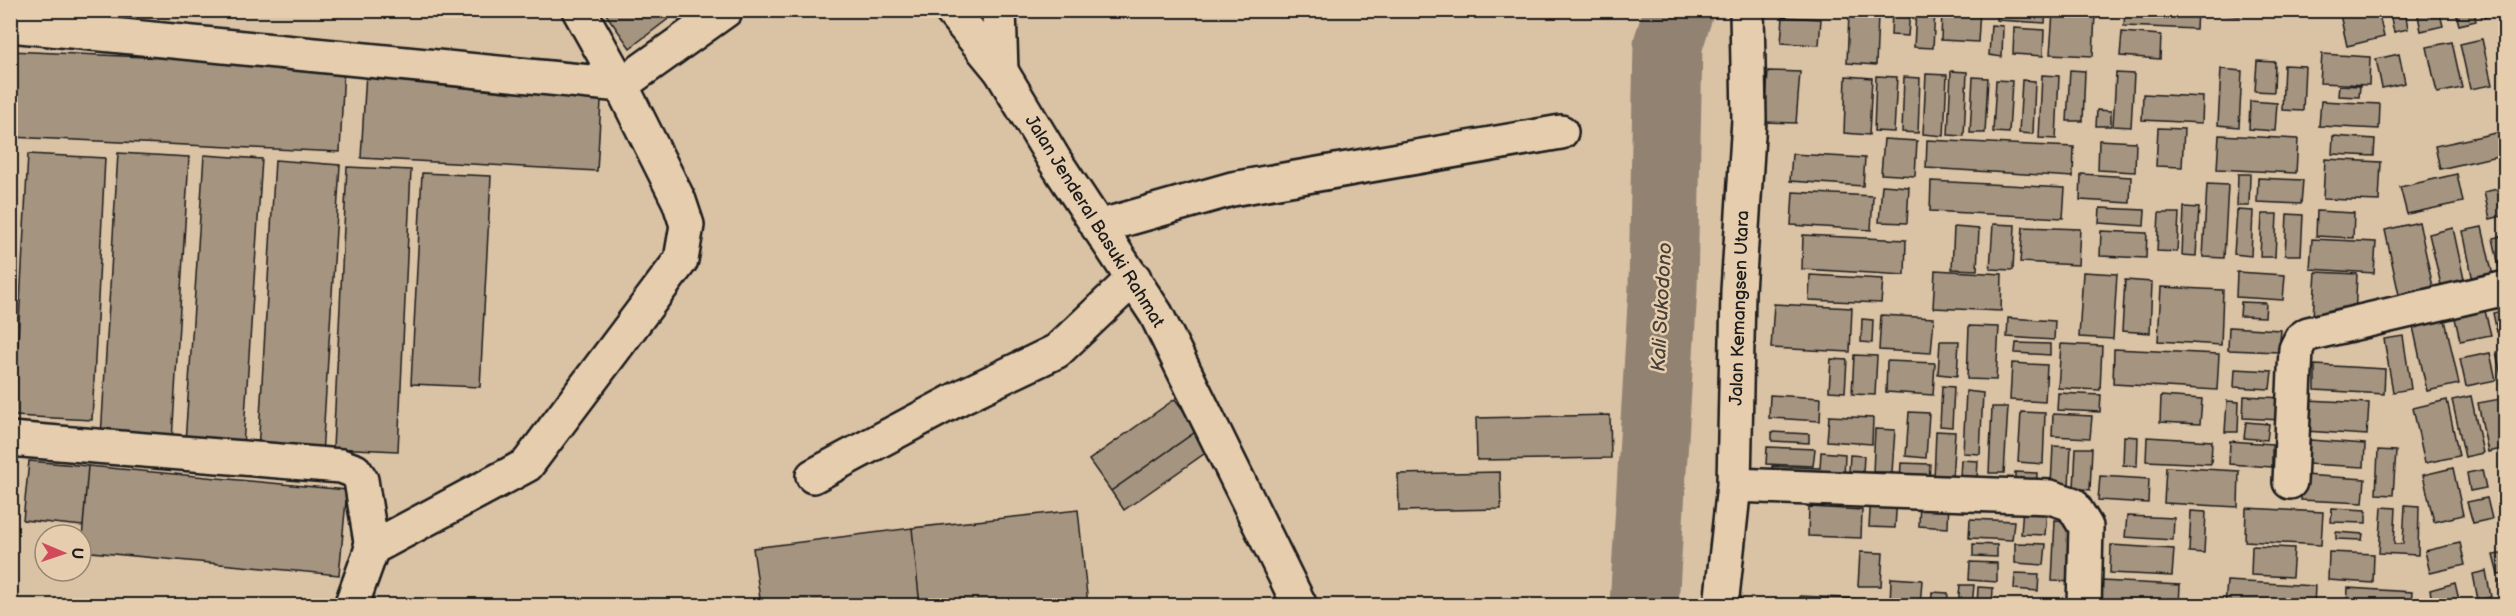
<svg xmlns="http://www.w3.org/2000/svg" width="2516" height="616" font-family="'Balsamiq Sans',sans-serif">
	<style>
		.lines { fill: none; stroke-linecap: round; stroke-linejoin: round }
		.river { stroke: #918271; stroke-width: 69 }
		.building { fill: #a5947f; stroke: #1c1c1c; stroke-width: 1.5 }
		.minor-casing { stroke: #1c1c1c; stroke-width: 38 }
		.major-casing { stroke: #1c1c1c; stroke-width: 38 }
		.minor { stroke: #e6cdae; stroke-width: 33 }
		.major { stroke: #e6cdae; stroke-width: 33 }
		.labels { text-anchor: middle; stroke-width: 5; stroke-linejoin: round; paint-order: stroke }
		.street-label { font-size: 18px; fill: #1c1c1c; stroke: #e6cdae }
		.water-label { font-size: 20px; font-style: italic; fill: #45403a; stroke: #e6cdae }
	</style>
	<rect width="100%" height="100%" fill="#dac2a5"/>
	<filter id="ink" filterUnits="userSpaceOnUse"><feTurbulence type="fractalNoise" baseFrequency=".0167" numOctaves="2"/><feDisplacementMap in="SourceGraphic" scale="12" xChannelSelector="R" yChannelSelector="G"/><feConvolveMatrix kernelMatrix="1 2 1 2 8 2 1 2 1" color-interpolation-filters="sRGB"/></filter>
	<g filter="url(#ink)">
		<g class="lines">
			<path class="river" d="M 1644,606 L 1663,288 L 1668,45 L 1679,10"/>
		</g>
		<path class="building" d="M 603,10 L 680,10 L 630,48 Z
			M 1892,10 L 1910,10 L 1908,36 L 1891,35 Z
			M 1916,10 L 1935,10 L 1933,48 L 1914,47 Z
			M 1942,10 L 1980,10 L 1978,42 L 1941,40 Z
			M 1997,10 L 2046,10 L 2045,23 L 1997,20 Z
			M 2125,10 L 2197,10 L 2196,29 L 2124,26 Z
			M 2209,10 L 2240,10 L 2240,16 L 2209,14 Z
			M 2339,10 L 2378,10 L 2384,37 L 2347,46 Z
			M 2389,10 L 2405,10 L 2408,29 L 2394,32 Z
			M 2417,10 L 2439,10 L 2443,26 L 2421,31 Z
			M 2455,10 L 2474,10 L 2476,21 L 2459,25 Z
			M 2480,10 L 2499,10 L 2499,14 L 2482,18 Z
			M 2053,12 L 2095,14 L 2093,56 L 2050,54 Z
			M 1849,13 L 1878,15 L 1876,65 L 1847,63 Z
			M 1783,17 L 1821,19 L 1819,45 L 1781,43 Z
			M 1991,25 L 2003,26 L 2002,57 L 1989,55 Z
			M 2014,28 L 2044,30 L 2043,56 L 2013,54 Z
			M 2122,32 L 2161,35 L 2160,59 L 2120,56 Z
			M 2482,39 L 2492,85 L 2470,89 L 2460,44 Z
			M 2452,42 L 2462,88 L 2437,93 L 2427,47 Z
			M 10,51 L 344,66 L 340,152 L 10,137 Z
			M 2322,54 L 2370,57 L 2369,85 L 2320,83 Z
			M 2399,54 L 2405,83 L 2382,88 L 2376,59 Z
			M 2257,61 L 2275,62 L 2274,92 L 2255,91 Z
			M 2284,65 L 2305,66 L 2303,111 L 2282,110 Z
			M 2221,69 L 2242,71 L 2239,127 L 2218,125 Z
			M 2070,70 L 2085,71 L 2083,121 L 2067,121 Z
			M 1768,71 L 1800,72 L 1796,123 L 1765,122 Z
			M 1951,71 L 1967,72 L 1964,136 L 1948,135 Z
			M 366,72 L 602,84 L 597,171 L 361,158 Z
			M 2116,73 L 2134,74 L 2131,127 L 2113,126 Z
			M 1926,74 L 1947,75 L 1944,136 L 1923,134 Z
			M 2042,75 L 2059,76 L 2056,139 L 2039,138 Z
			M 1846,76 L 1872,78 L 1869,135 L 1844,133 Z
			M 1876,76 L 1897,77 L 1894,132 L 1874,131 Z
			M 1904,77 L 1920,78 L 1918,133 L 1902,132 Z
			M 1973,77 L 1988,78 L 1985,133 L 1970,133 Z
			M 1996,80 L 2012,81 L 2009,133 L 1993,132 Z
			M 2022,80 L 2035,81 L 2033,134 L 2019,133 Z
			M 2339,85 L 2360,86 L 2359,97 L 2338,96 Z
			M 2143,94 L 2203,97 L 2202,123 L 2142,120 Z
			M 2250,101 L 2277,103 L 2275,131 L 2249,129 Z
			M 2321,101 L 2380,104 L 2379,129 L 2319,126 Z
			M 2097,110 L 2111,111 L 2111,126 L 2096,126 Z
			M 2158,128 L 2184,129 L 2182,167 L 2156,166 Z
			M 2501,132 L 2506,154 L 2440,169 L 2435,146 Z
			M 2219,135 L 2298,139 L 2296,173 L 2217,169 Z
			M 2333,136 L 2375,139 L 2374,156 L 2332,154 Z
			M 1884,139 L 1917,141 L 1915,176 L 1881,174 Z
			M 1927,140 L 2074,147 L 2073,177 L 1926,168 Z
			M 2099,140 L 2136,142 L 2135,172 L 2098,170 Z
			M 118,153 L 189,157 L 172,441 L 101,437 Z
			M 28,154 L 105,158 L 92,420 L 14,416 Z
			M 1792,154 L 1865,158 L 1863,186 L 1790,181 Z
			M 204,155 L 262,159 L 243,446 L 185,443 Z
			M 2325,159 L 2381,162 L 2379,201 L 2323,199 Z
			M 275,160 L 340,165 L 322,455 L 258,451 Z
			M 347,167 L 411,170 L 398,451 L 333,448 Z
			M 422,173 L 491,176 L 480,387 L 411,384 Z
			M 2081,174 L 2131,177 L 2130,203 L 2080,200 Z
			M 2238,174 L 2250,174 L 2249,206 L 2237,206 Z
			M 2457,174 L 2463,202 L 2407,214 L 2400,187 Z
			M 2258,178 L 2303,180 L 2301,204 L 2257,202 Z
			M 1931,181 L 2065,188 L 2063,218 L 1930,211 Z
			M 2207,184 L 2228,185 L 2224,258 L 2203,257 Z
			M 1882,185 L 1909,187 L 1907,223 L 1879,222 Z
			M 2506,187 L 2506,215 L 2490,219 L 2484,192 Z
			M 1793,192 L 1873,196 L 1871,230 L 1791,225 Z
			M 2184,207 L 2199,208 L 2196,256 L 2182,255 Z
			M 2100,208 L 2145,210 L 2144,226 L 2099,223 Z
			M 2237,210 L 2253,211 L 2251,256 L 2234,254 Z
			M 2317,211 L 2354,213 L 2353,238 L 2316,236 Z
			M 2159,213 L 2179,213 L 2177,252 L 2157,251 Z
			M 2262,214 L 2277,214 L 2275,257 L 2260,257 Z
			M 2287,214 L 2303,215 L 2301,255 L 2285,255 Z
			M 2419,222 L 2433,287 L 2399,295 L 2385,230 Z
			M 1993,224 L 2015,225 L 2013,270 L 1990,269 Z
			M 1954,227 L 1979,229 L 1977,270 L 1952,269 Z
			M 2023,227 L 2080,229 L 2078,265 L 2020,262 Z
			M 2482,227 L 2493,276 L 2473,281 L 2463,231 Z
			M 2453,228 L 2465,284 L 2442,289 L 2429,234 Z
			M 2101,231 L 2147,233 L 2146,258 L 2100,256 Z
			M 1803,235 L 1906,240 L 1905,275 L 1802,269 Z
			M 2506,235 L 2506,284 L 2503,285 L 2493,238 Z
			M 2312,239 L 2376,242 L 2374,273 L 2310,269 Z
			M 1935,270 L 2002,274 L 2001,311 L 1933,308 Z
			M 2083,272 L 2117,274 L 2113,339 L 2079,337 Z
			M 2237,272 L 2285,275 L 2283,300 L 2236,297 Z
			M 2316,272 L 2357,274 L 2355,319 L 2313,317 Z
			M 1810,275 L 1883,279 L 1881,303 L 1809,300 Z
			M 2125,280 L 2152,282 L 2150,333 L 2122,331 Z
			M 2161,287 L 2223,290 L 2221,345 L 2158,341 Z
			M 2241,302 L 2266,303 L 2265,317 L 2240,316 Z
			M 1774,304 L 1852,308 L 1850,352 L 1771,348 Z
			M 2506,310 L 2506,330 L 2497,332 L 2493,313 Z
			M 2485,311 L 2491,335 L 2460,341 L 2455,318 Z
			M 1881,315 L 1934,318 L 1931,353 L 1879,350 Z
			M 2444,315 L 2459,384 L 2427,391 L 2412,322 Z
			M 2008,318 L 2055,321 L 2054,340 L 2007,337 Z
			M 1862,319 L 1873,320 L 1872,343 L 1861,342 Z
			M 1969,326 L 1999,327 L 1996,380 L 1967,379 Z
			M 2229,327 L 2281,330 L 2279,352 L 2228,350 Z
			M 2403,336 L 2411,389 L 2393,392 L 2384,339 Z
			M 1940,341 L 1959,341 L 1957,376 L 1938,374 Z
			M 2016,343 L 2050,344 L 2050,355 L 2015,353 Z
			M 2061,344 L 2102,346 L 2100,390 L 2058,388 Z
			M 2114,349 L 2219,354 L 2217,390 L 2113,384 Z
			M 2506,350 L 2506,374 L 2501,375 L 2496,352 Z
			M 2490,353 L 2496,380 L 2466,386 L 2460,359 Z
			M 1854,355 L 1877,356 L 1875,395 L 1852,394 Z
			M 1831,359 L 1847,360 L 1845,392 L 1829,391 Z
			M 1887,361 L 1935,363 L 1933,395 L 1886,392 Z
			M 2012,363 L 2047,365 L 2045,402 L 2010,400 Z
			M 2315,365 L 2385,369 L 2384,394 L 2315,390 Z
			M 2235,369 L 2272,371 L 2270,389 L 2234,387 Z
			M 1942,386 L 1954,387 L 1952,427 L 1940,426 Z
			M 1966,391 L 1983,393 L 1980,454 L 1963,453 Z
			M 2058,393 L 2101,395 L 2100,412 L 2057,410 Z
			M 1770,395 L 1821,398 L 1820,421 L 1769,418 Z
			M 2161,396 L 2202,399 L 2200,424 L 2160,422 Z
			M 2244,396 L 2283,398 L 2282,420 L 2243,418 Z
			M 2471,396 L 2483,453 L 2465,457 L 2452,400 Z
			M 1175,399 L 1198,430 L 1111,491 L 1089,460 Z
			M 2500,399 L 2506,425 L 2506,448 L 2488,452 L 2478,403 Z
			M 2307,400 L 2369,403 L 2367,435 L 2305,431 Z
			M 2447,400 L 2459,456 L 2425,463 L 2413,408 Z
			M 2227,401 L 2239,402 L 2238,432 L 2225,432 Z
			M 1992,407 L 2008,407 L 2004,473 L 1989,473 Z
			M 1909,412 L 1929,413 L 1926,458 L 1906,456 Z
			M 2021,412 L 2045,413 L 2043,464 L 2018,462 Z
			M 2053,414 L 2092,416 L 2090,438 L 2052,436 Z
			M 1610,415 L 1611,458 L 1477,460 L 1476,418 Z
			M 1829,416 L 1873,418 L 1872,444 L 1827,441 Z
			M 2246,422 L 2269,424 L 2267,440 L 2244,438 Z
			M 1875,429 L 1895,430 L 1892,472 L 1873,472 Z
			M 1198,430 L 1211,449 L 1124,510 L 1111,491 Z
			M 1936,431 L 1955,432 L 1952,480 L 1934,479 Z
			M 1772,432 L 1809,434 L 1809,443 L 1772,441 Z
			M 2124,436 L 2138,437 L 2137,466 L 2123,465 Z
			M 2147,437 L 2212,441 L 2211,464 L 2146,461 Z
			M 2310,440 L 2365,444 L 2364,467 L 2308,464 Z
			M 2230,441 L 2272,444 L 2272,467 L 2229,464 Z
			M 2053,446 L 2071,447 L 2069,486 L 2051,485 Z
			M 1767,447 L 1815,449 L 1813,466 L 1766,464 Z
			M 2076,448 L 2092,448 L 2090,490 L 2074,488 Z
			M 2378,450 L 2396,451 L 2393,495 L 2376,494 Z
			M 1821,452 L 1845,454 L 1844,479 L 1772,478 L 1772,466 L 1820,468 Z
			M 1850,455 L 1864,456 L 1862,489 L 1848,489 Z
			M 1961,460 L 1978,461 L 1977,479 L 1960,478 Z
			M 29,461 L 88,466 L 83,526 L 23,520 Z
			M 1901,463 L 1930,464 L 1929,483 L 1900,481 Z
			M 88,466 L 347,490 L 339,575 L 81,551 Z
			M 2166,467 L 2239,471 L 2238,507 L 2164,503 Z
			M 2453,468 L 2463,515 L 2434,522 L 2423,475 Z
			M 2482,470 L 2486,488 L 2470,491 L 2467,473 Z
			M 1500,472 L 1501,509 L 1399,511 L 1398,474 Z
			M 2015,472 L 2037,473 L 2036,489 L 2015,488 Z
			M 2303,475 L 2365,479 L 2363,503 L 2301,500 Z
			M 2100,476 L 2149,479 L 2148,503 L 2098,500 Z
			M 1871,495 L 1897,496 L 1895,528 L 1869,527 Z
			M 1920,498 L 1949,499 L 1948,528 L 1919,526 Z
			M 2487,498 L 2492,519 L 2473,523 L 2467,502 Z
			M 2405,505 L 2419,506 L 2418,555 L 2379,553 L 2382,507 L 2396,508 L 2394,544 L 2403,544 Z
			M 2023,506 L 2047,508 L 2045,535 L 2021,534 Z
			M 1809,507 L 1862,510 L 1861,538 L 1808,536 Z
			M 2246,508 L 2323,512 L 2321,545 L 2245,541 Z
			M 2332,508 L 2366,510 L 2366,523 L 2331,522 Z
			M 1078,510 L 1088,605 L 920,606 L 912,528 Z
			M 2191,511 L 2206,512 L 2204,553 L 2189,552 Z
			M 2127,516 L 2174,518 L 2173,540 L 2125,537 Z
			M 1970,519 L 2014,521 L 2012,540 L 1969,538 Z
			M 2055,520 L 2079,522 L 2076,582 L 2052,581 Z
			M 912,528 L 920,606 L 761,606 L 753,548 Z
			M 2336,532 L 2363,534 L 2362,540 L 2336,539 Z
			M 2015,543 L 2046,544 L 2044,565 L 2015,563 Z
			M 2460,543 L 2465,565 L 2430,573 L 2425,551 Z
			M 1973,544 L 1997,545 L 1997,557 L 1973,556 Z
			M 2111,545 L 2174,549 L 2172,576 L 2110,573 Z
			M 2252,546 L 2294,548 L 2292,577 L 2251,575 Z
			M 1860,552 L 1883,553 L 1881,586 L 1858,586 Z
			M 2329,552 L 2374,554 L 2373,583 L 2328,580 Z
			M 2506,553 L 2506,574 L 2498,575 L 2493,555 Z
			M 1970,562 L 1997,563 L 1997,582 L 1969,580 Z
			M 2486,571 L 2491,597 L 2478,600 L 2473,574 Z
			M 2015,573 L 2039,574 L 2038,591 L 2014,589 Z
			M 1891,578 L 1922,580 L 1920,606 L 1890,606 Z
			M 2506,579 L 2506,597 L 2503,597 L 2499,581 Z
			M 2101,581 L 2180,585 L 2179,606 L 2100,602 Z
			M 2227,581 L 2315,586 L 2314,606 L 2225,606 Z
			M 2455,583 L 2459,600 L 2433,606 L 2430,590 Z
			M 1960,585 L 1974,585 L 1972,606 L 1958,606 Z
			M 1978,587 L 1993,588 L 1992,606 L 1977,606 Z
			M 2348,588 L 2412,592 L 2411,606 L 2347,606 Z
			M 1932,592 L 1948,593 L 1947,606 L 1931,606 Z
			M 1800,596 L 1882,600 L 1881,606 L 1799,606 Z"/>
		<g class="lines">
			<g class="minor-casing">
				<path id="minor" d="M 999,10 L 1001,71
					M 10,25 L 621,85 L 726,10
					M 1098,227 L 1232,189 L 1561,132
					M 10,439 L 341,466 L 355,471 L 361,480 L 372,548
					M 813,476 L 965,395 L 1057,351 L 1134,278
					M 2290,482 L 2296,349 L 2301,339 L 2308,334 L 2506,288
					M 1734,485 L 2050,497 L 2072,504 L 2086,527 L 2084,606
					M 351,606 L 372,548 L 527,465 L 681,260 L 687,225 L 679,201 L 621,85 L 579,10
					M 1721,606 L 1734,485 L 1738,291 L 1749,120 L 1747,10"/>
			</g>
			<g class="major-casing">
				<path id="major" d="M 951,10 L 1001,71 L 1055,161 L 1156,314 L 1300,606"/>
			</g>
			<use href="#minor" class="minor"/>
			<use href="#major" class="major"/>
		</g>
	</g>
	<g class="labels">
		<g class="street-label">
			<text transform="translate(1095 221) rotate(58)" y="6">Jalan Jenderal Basuki Rahmat</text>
			<text transform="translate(1739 308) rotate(-88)" y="6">Jalan Kemangsen Utara</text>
		</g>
		<g class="water-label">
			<text transform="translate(1661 307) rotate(-87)" y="7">Kali Sukodono</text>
		</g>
	</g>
	<rect width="2516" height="616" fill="none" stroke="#e6cdae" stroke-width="36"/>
	<rect x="18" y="18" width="2480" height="580" fill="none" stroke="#1c1c1c" stroke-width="2" filter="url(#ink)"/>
	<g transform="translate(63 553) rotate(92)"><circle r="28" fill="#e6cdae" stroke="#958674" stroke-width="1.5"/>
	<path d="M0-4.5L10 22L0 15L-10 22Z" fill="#d1495b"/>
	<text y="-9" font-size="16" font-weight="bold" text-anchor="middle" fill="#1c1c1c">U</text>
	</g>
</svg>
